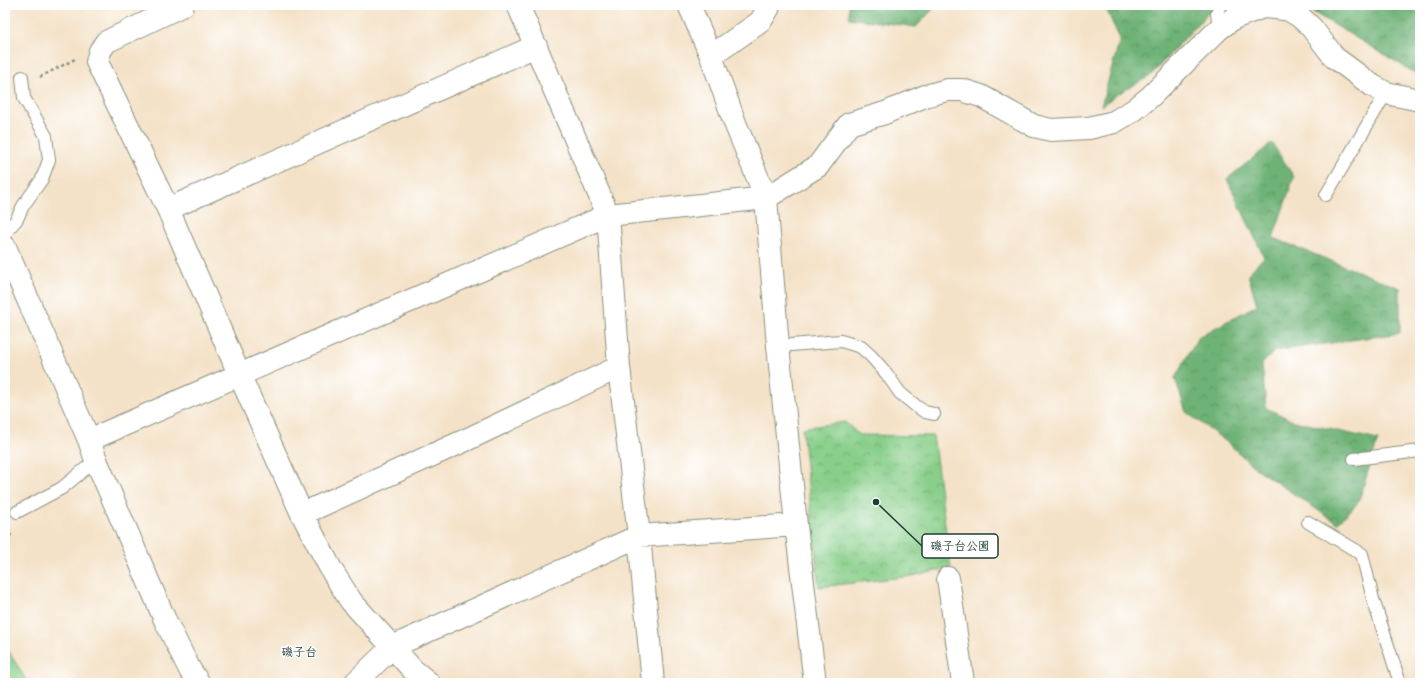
<svg xmlns="http://www.w3.org/2000/svg" width="1425" height="688" font-family="'Shantell Sans','Klee One',sans-serif">
	<style>
		.forest { fill: url(#forest-crowns); stroke: #467855 }
		.park { fill: url(#park-crowns); stroke: #54865f }
		.lines { fill: none; stroke-linecap: round; stroke-linejoin: round }
		.service-casing { stroke: #8a907e; stroke-width: 14 }
		.minor-casing { stroke: #8a907e; stroke-width: 24 }
		.path { stroke: #8a907e; stroke-width: 2.5; stroke-dasharray: 3 3; stroke-linecap: butt }
		.service { stroke: #fff; stroke-width: 12 }
		.minor { stroke: #fff; stroke-width: 22 }
		.labels { text-anchor: middle; stroke-width: 3; stroke-linejoin: round; paint-order: stroke }
		.neighbourhood-label { font-size: 12px; font-weight: bold; fill: #1f3d34; stroke: #fff }
		.leader { fill: none; stroke: #1f3d34; stroke-width: 1.5 }
		.callout-dot { fill: #1f3d34; stroke: #fff; stroke-width: 1.5 }
		.callout { fill: #fff; stroke: #1f3d34; stroke-width: 1.5 }
		.callout-label { font-size: 12px; text-anchor: middle; font-weight: bold; fill: #1f3d34 }
	</style>
	<defs>
		<pattern id="forest-crowns" width="20" height="18" patternUnits="userSpaceOnUse"><rect width="20" height="18" fill="#6eb276"/><path d="M2 6a3 3 0 1 1 6 0M12 15a3 3 0 1 1 6 0" fill="none" stroke="#5a9262"/></pattern>
		<pattern id="park-crowns" width="20" height="18" patternUnits="userSpaceOnUse"><rect width="20" height="18" fill="#89cf8a"/><path d="M2 6a3 3 0 1 1 6 0M12 15a3 3 0 1 1 6 0" fill="none" stroke="#6fa972"/></pattern>
	</defs>
	<rect width="100%" height="100%" fill="#fff"/>
	<filter id="ink" filterUnits="userSpaceOnUse"><feTurbulence type="fractalNoise" baseFrequency=".025" numOctaves="2"/><feDisplacementMap in="SourceGraphic" scale="8" xChannelSelector="R" yChannelSelector="G"/><feConvolveMatrix kernelMatrix="1 2 1 2 8 2 1 2 1" color-interpolation-filters="sRGB"/></filter>
	<filter id="wash" filterUnits="userSpaceOnUse"><feTurbulence type="fractalNoise" baseFrequency=".012" numOctaves="4" result="noise"/><feDisplacementMap in="SourceGraphic" scale="16" xChannelSelector="R" yChannelSelector="G"/><feGaussianBlur stdDeviation="0.9" result="paint"/><feColorMatrix in="noise" values="0 0 0 0 0 0 0 0 0 0 0 0 0 0 0 0 0 1.4 0 .05"/><feComposite in="paint" operator="in"/></filter>
	<g filter="url(#wash)">
		<rect width="100%" height="100%" fill="#f4e2c8"/>
		<path class="forest" d="M 849,5 L 937,5 L 916,27 L 849,18 Z
			M 1104,5 L 1247,5 L 1208,13 L 1150,76 L 1116,95 L 1101,106 L 1120,39 Z
			M 1301,5 L 1420,5 L 1420,76 Z
			M 1272,143 L 1294,177 L 1273,238 L 1400,288 L 1400,333 L 1275,351 L 1262,364 L 1266,408 L 1294,421 L 1378,440 L 1358,503 L 1337,523 L 1255,468 L 1228,443 L 1186,412 L 1175,378 L 1198,337 L 1257,305 L 1248,274 L 1264,257 L 1227,179 Z"/>
		<path class="park" d="M 845,422 L 859,435 L 933,436 L 951,568 L 912,576 L 819,587 L 802,428 Z
			M 5,645 L 28,683 L 5,683 Z"/>
	</g>
	<g filter="url(#ink)">
		<g class="lines">
			<g class="service-casing">
				<path id="service" d="M 1219,29 L 1217,13 L 1220,5
					M 1326,195 L 1386,93
					M 5,233 L 17,219 L 23,206 L 42,179 L 49,160 L 46,136 L 24,98 L 22,77
					M 778,346 L 841,341 L 861,347 L 871,356 L 886,373 L 900,393 L 916,406 L 925,412 L 934,414
					M 1354,459 L 1420,451
					M 17,512 L 62,488 L 96,460
					M 1308,522 L 1362,554 L 1373,599 L 1400,683"/>
			</g>
			<g class="minor-casing">
				<path id="minor" d="M 183,5 L 106,42 L 100,51 L 97,62 L 168,209 L 239,374 L 302,514 L 332,571 L 351,601 L 413,670 L 429,683
					M 518,5 L 608,215 L 619,367 L 639,536 L 653,683
					M 689,5 L 711,56 L 735,123 L 766,198 L 778,346 L 796,525 L 815,683
					M 711,56 L 760,22 L 768,9 L 769,5
					M 168,209 L 536,46
					M 5,247 L 89,440 L 96,460 L 165,620 L 190,670 L 199,683
					M 89,440 L 608,215 L 766,198 L 818,166 L 849,124 L 885,113 L 925,96 L 947,90 L 962,90 L 981,96 L 1034,126 L 1051,130 L 1089,128 L 1114,122 L 1134,110 L 1150,97 L 1219,29 L 1234,18 L 1263,7 L 1276,8 L 1289,10 L 1299,16 L 1311,27 L 1335,58 L 1373,86 L 1386,93 L 1420,100
					M 302,514 L 468,439 L 619,367
					M 948,578 L 963,683
					M 355,683 L 392,647 L 639,536 L 796,525"/>
			</g>
			<path class="path" d="M 40,77 L 75,59
				M 5,554 L 12,530"/>
			<use href="#service" class="service"/>
			<use href="#minor" class="minor"/>
		</g>
	</g>
	<g class="labels">
		<g class="neighbourhood-label">
			<text x="299" y="656">磯子台</text>
		</g>
	</g>
	<path class="leader" d="M876 502L922 546"/>
	<circle class="callout-dot" cx="876" cy="502" r="4"/>
	<rect class="callout" x="922" y="534" width="76" height="24" rx="4"/>
	<g class="callout-label">
		<text x="960" y="550">磯子台公園</text>
	</g>
	<rect width="1425" height="688" fill="none" stroke="#fff" stroke-width="20"/>
</svg>
